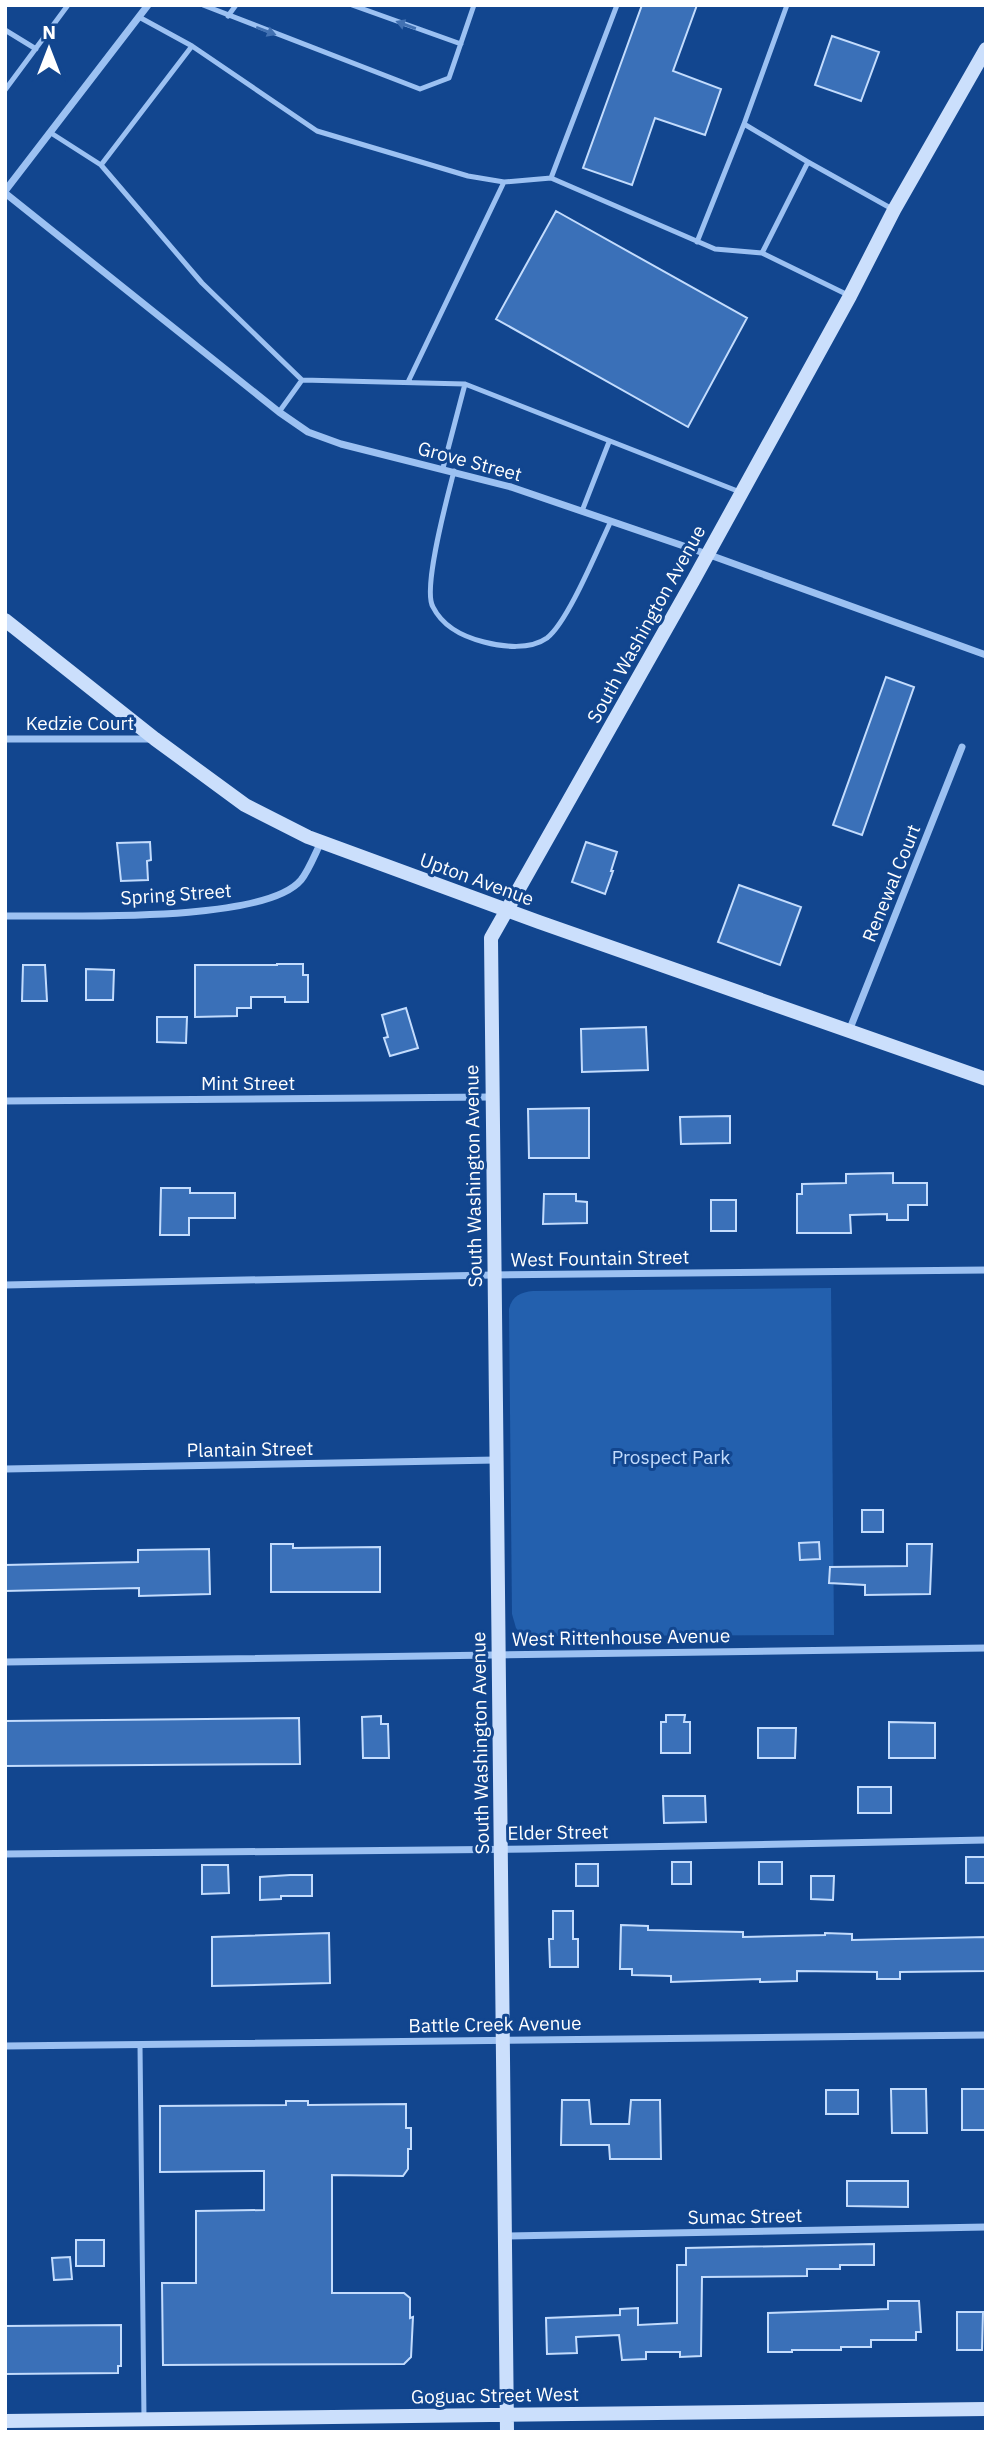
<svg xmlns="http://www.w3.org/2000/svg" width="991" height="2437" font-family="'IBM Plex Sans',sans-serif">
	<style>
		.green { fill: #2360ae }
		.building { fill: #3a70b8; stroke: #c3dcfd; stroke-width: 2 }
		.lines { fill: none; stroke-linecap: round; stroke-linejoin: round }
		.lane { stroke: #9cc1f2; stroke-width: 5 }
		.street { stroke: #9cc1f2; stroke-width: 7 }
		.secondary { stroke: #cbdffc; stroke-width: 14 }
		.oneway { fill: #4271b2 }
		.labels { text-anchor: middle; stroke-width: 6; stroke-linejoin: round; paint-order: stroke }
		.street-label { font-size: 19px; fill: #fff; stroke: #12468f }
		.park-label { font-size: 19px; fill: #c3dcfd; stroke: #12468f }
	</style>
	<rect width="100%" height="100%" fill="#12468f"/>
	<path class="green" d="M 831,1288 L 834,1635 L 523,1636 L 516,1628 L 512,1614 L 509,1309 C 512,1296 521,1292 533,1291 Z"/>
	<path class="building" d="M 642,5 L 697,5 L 673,71 L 721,89 L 705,135 L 655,118 L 632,185 L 583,168 Z
		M 832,36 L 879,52 L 861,101 L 815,85 Z
		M 556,211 L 747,318 L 688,427 L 496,319 Z
		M 886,677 L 914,687 L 862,835 L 833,825 Z
		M 150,842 L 151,860 L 147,861 L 148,880 L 121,881 L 117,843 Z
		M 586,842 L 617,852 L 611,871 L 613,871 L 605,894 L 572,882 Z
		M 739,885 L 801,907 L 780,965 L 718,942 Z
		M 277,964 L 303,964 L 303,975 L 308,975 L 308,1002 L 285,1002 L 285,997 L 251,997 L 251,1008 L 237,1008 L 237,1016 L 195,1017 L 195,965 L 277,965 Z
		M 23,965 L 45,965 L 47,1001 L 22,1001 Z
		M 86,969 L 114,970 L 113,1000 L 86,1000 Z
		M 406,1008 L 418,1048 L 390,1056 L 384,1038 L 388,1037 L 382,1015 Z
		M 157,1017 L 187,1017 L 186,1043 L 157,1042 Z
		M 646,1027 L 648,1070 L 582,1072 L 581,1029 Z
		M 589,1108 L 589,1158 L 529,1158 L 528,1109 Z
		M 730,1116 L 730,1143 L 681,1144 L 680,1117 Z
		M 893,1173 L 893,1183 L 927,1183 L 927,1205 L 908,1205 L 908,1220 L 887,1220 L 887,1214 L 850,1215 L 851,1233 L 797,1233 L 797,1194 L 802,1194 L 802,1184 L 846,1183 L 846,1174 Z
		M 161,1188 L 190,1188 L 190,1193 L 235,1193 L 235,1218 L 189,1218 L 189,1235 L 160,1235 Z
		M 544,1194 L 576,1194 L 576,1201 L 587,1202 L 587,1223 L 543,1224 Z
		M 711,1200 L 736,1200 L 736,1231 L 711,1231 Z
		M 862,1510 L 883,1510 L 883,1532 L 862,1532 Z
		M 819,1542 L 820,1559 L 800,1560 L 799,1543 Z
		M 271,1544 L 293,1544 L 293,1548 L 380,1547 L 380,1592 L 271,1592 Z
		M 907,1544 L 932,1544 L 930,1594 L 865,1595 L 865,1585 L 829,1583 L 830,1567 L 907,1566 Z
		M 209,1549 L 210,1594 L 139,1596 L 139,1588 L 5,1591 L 5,1565 L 138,1562 L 138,1550 Z
		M 666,1715 L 685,1715 L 684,1722 L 690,1722 L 690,1753 L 661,1753 L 661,1722 L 666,1722 Z
		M 381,1716 L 381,1724 L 388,1724 L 389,1758 L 363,1758 L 362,1717 Z
		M 299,1718 L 300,1764 L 5,1766 L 5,1721 Z
		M 889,1722 L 935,1723 L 935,1758 L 889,1758 Z
		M 758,1728 L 796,1728 L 795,1758 L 758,1758 Z
		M 858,1787 L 891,1787 L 891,1813 L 858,1813 Z
		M 663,1796 L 705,1796 L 706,1822 L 664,1823 Z
		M 966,1857 L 986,1857 L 986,1883 L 966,1883 Z
		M 672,1862 L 691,1862 L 691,1884 L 672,1884 Z
		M 759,1862 L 782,1862 L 782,1884 L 759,1884 Z
		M 576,1864 L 598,1864 L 598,1886 L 576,1886 Z
		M 202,1865 L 228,1865 L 229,1893 L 202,1894 Z
		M 290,1875 L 312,1875 L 312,1896 L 281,1896 L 281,1899 L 260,1900 L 260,1877 Z
		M 811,1876 L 834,1876 L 833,1900 L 811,1899 Z
		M 553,1911 L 573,1911 L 573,1939 L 578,1939 L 578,1967 L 550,1967 L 549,1939 L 553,1939 Z
		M 621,1925 L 648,1926 L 648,1930 L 743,1932 L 743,1937 L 825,1935 L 825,1933 L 852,1934 L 852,1940 L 986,1937 L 986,1971 L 900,1972 L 900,1979 L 877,1979 L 877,1972 L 797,1971 L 797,1981 L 760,1982 L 760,1979 L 671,1982 L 671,1976 L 632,1975 L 632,1969 L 620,1969 Z
		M 329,1933 L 330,1983 L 212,1986 L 212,1937 Z
		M 891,2089 L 926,2089 L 927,2133 L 892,2133 Z
		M 962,2089 L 986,2089 L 986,2130 L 962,2130 Z
		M 826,2090 L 858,2090 L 858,2114 L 826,2114 Z
		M 562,2100 L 589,2100 L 591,2124 L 629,2124 L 631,2100 L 660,2100 L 661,2159 L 610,2159 L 609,2145 L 561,2145 Z
		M 286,2101 L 308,2101 L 308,2105 L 406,2104 L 406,2128 L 411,2128 L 411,2149 L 408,2149 L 408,2169 L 403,2176 L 332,2175 L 332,2293 L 404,2293 L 410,2298 L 410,2318 L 413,2317 L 411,2357 L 404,2364 L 163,2365 L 162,2283 L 196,2283 L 196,2211 L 264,2210 L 264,2171 L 160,2172 L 160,2106 L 286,2105 Z
		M 847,2181 L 908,2181 L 908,2207 L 847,2206 Z
		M 76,2240 L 104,2240 L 104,2266 L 76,2266 Z
		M 874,2244 L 874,2265 L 840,2265 L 840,2269 L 807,2269 L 807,2276 L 702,2277 L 701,2356 L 680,2357 L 680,2352 L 646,2352 L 646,2359 L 622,2360 L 619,2335 L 576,2337 L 577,2353 L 547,2354 L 546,2318 L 620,2315 L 620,2309 L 638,2308 L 638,2325 L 677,2323 L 677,2265 L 686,2265 L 686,2248 Z
		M 70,2257 L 72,2279 L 54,2280 L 52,2258 Z
		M 888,2301 L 919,2301 L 921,2332 L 916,2332 L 916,2340 L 871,2340 L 871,2347 L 841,2347 L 841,2350 L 792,2350 L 792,2352 L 768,2352 L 768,2313 L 888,2309 Z
		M 957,2312 L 983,2312 L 982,2350 L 957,2350 Z
		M 121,2325 L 121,2366 L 118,2366 L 118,2373 L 5,2374 L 5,2326 Z"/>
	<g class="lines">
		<path class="lane" d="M 203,5 L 420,89 L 449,78 L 474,5
			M 352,5 L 461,44
			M 787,5 L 744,124 L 808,162
			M 228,16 L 236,5
			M 5,30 L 36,49
			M 192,46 L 317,131 L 468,176 L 504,182 L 551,178 L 715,249 L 762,253
			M 5,90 L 68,5
			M 51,133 L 101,165 L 192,46 L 139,17
			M 101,165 L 202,283 L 302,380
			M 551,178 L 617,5
			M 697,242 L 744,124
			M 850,296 L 762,253 L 808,162 L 894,210
			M 408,382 L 504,182
			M 279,412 L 302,380 L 465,384
			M 443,468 L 465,384 L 740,492
			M 454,471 C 448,495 422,589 433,607 C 443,627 464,637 484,642 C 503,647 530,650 547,638 C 568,622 598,548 611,521
			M 582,511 L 609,442
			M 140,2045 L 144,2419"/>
		<path class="street" d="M 5,191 L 148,5
			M 5,193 L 279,412 L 308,432 L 341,444 L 511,487 L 707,554 L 986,655
			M 5,739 L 151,739
			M 5,916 C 64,915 264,924 301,880 C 309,870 315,854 321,842
			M 849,1031 L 962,747
			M 5,1101 L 491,1097
			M 5,1285 L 493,1275 L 986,1270
			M 5,1469 L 496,1460
			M 5,1662 L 986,1648
			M 5,1854 L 530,1849 L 986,1840
			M 5,2046 L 986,2035
			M 505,2236 L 986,2227"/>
		<path class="secondary" d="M 5,620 L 155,739 L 245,805 L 308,837 L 539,922 L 986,1079
			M 5,2421 L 986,2409
			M 507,2432 L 491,938 L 693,581 L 850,296 L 894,210 L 986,49"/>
	</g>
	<defs><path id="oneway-solid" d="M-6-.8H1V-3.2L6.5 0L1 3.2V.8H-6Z" transform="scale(1.75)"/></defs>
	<g class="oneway">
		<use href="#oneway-solid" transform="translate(406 25) rotate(-160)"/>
		<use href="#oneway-solid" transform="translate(266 31) rotate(21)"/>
	</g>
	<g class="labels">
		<g class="street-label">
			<text transform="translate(470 461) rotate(15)" y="7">Grove Street</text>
			<text transform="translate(646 624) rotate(-61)" y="7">South Washington Avenue</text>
			<text x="80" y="730">Kedzie Court</text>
			<text transform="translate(477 879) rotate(20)" y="7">Upton Avenue</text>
			<text transform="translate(891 883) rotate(-68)" y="7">Renewal Court</text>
			<text transform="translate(176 894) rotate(-4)" y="7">Spring Street</text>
			<text x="248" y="1090">Mint Street</text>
			<text transform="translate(473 1176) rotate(-91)" y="7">South Washington Avenue</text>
			<text transform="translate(600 1258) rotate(-1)" y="7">West Fountain Street</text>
			<text transform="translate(250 1449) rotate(-1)" y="7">Plantain Street</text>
			<text transform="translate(621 1637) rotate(-1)" y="7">West Rittenhouse Avenue</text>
			<text transform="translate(480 1743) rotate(-91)" y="7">South Washington Avenue</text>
			<text transform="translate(558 1832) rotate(-1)" y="7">Elder Street</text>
			<text transform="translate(495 2024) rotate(-1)" y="7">Battle Creek Avenue</text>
			<text transform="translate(745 2216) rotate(-1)" y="7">Sumac Street</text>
			<text transform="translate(495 2395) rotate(-1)" y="7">Goguac Street West</text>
		</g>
		<g class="park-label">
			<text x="671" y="1464">Prospect Park</text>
		</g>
	</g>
	<rect width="991" height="2437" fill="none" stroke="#ffffff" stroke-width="14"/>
	<g transform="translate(49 49)" stroke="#12468f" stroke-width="5" paint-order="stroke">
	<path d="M0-5L12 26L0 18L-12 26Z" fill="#ffffff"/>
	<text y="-10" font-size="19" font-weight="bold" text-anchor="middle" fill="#ffffff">N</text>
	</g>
</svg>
